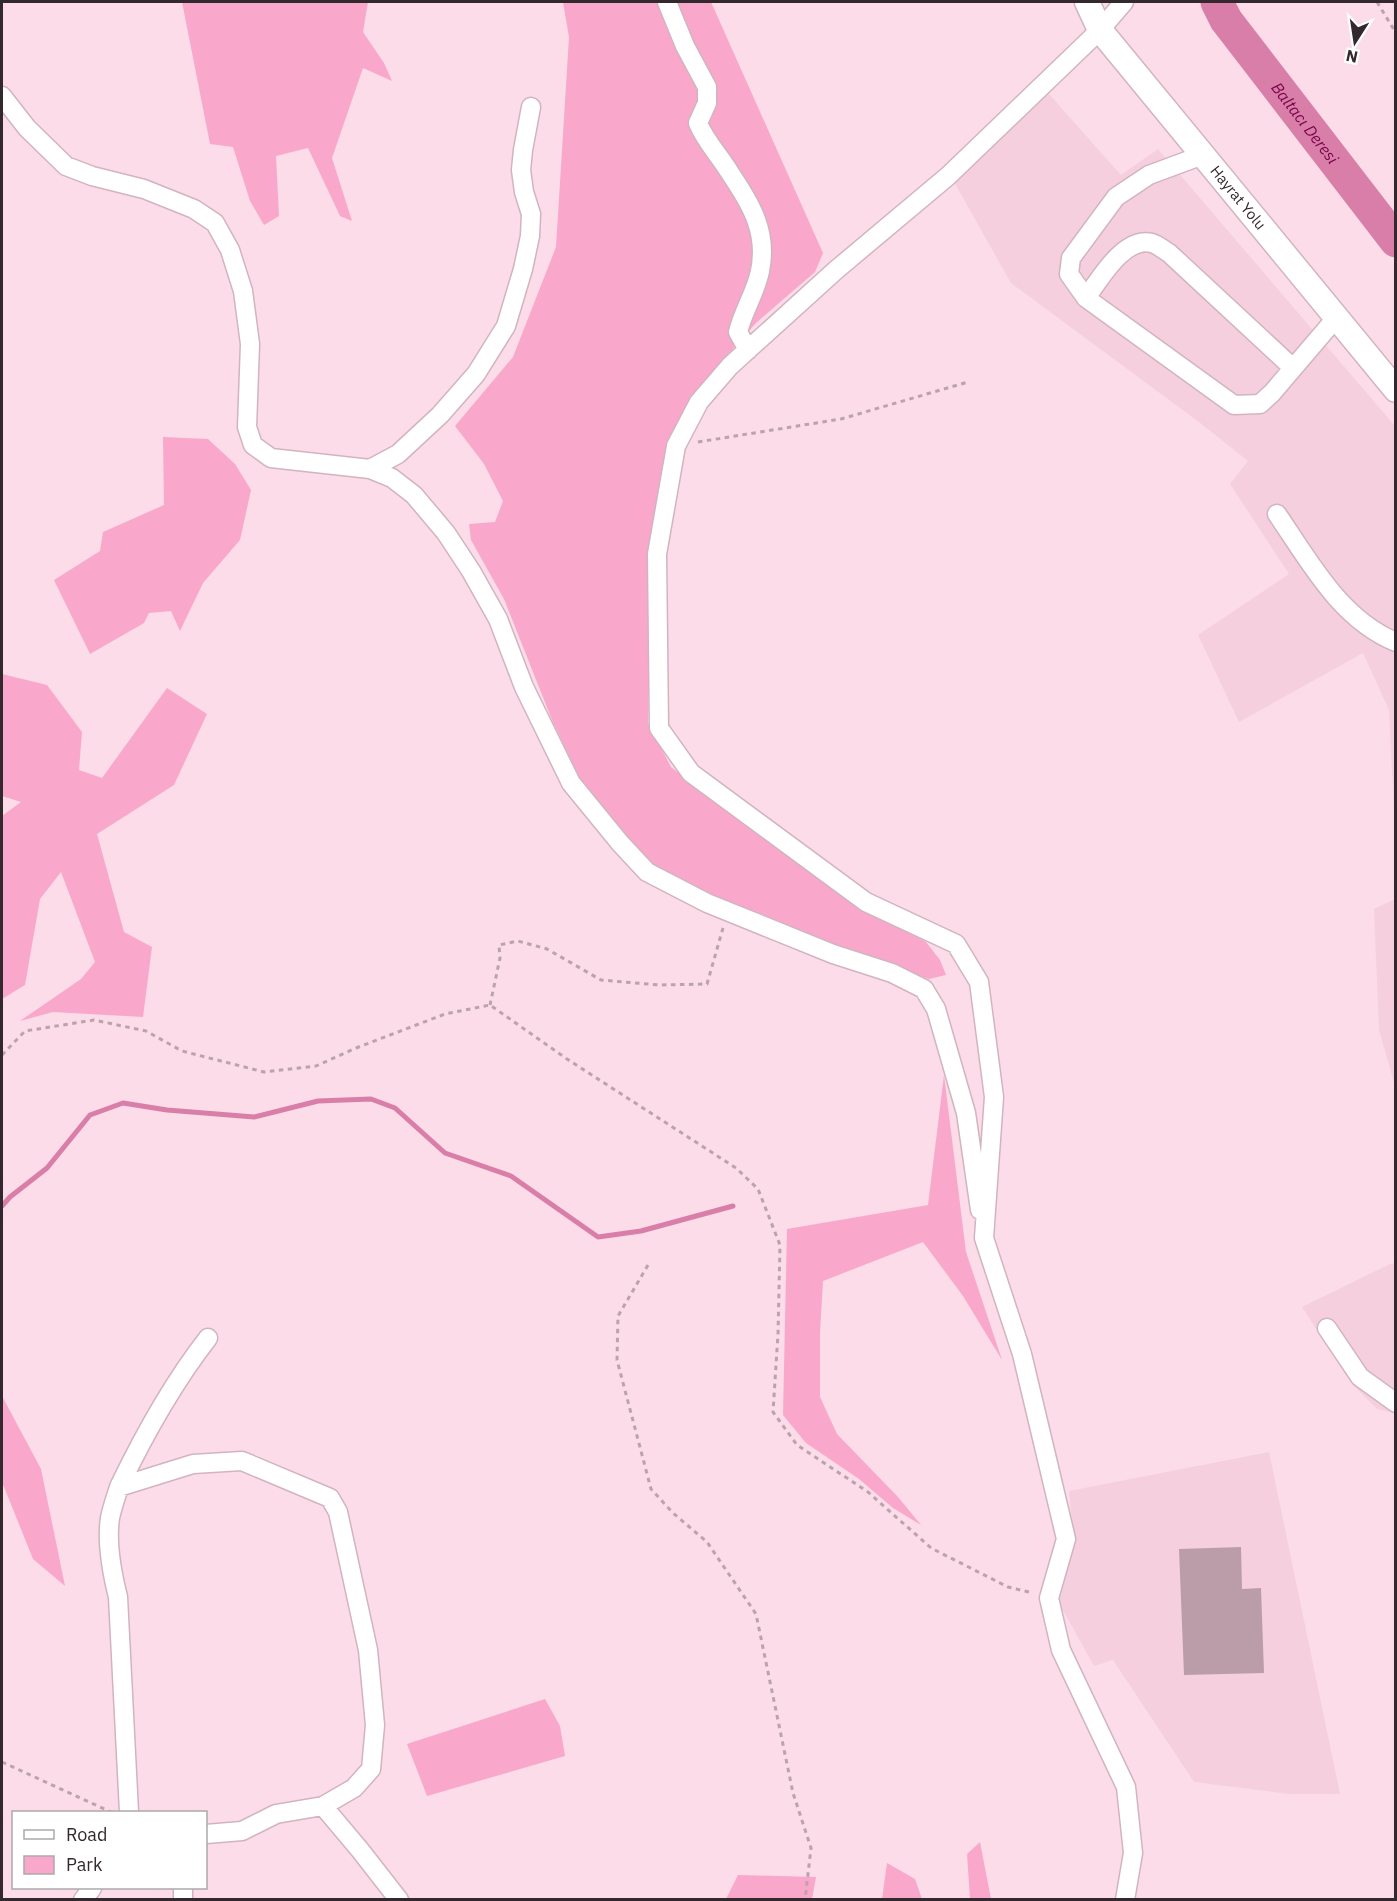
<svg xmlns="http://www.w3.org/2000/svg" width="1397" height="1901" font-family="'IBM Plex Sans',sans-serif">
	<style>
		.built { fill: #f6cfdf }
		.green { fill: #f9a8cc }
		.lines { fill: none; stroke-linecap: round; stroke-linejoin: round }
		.stream { stroke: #d97ea8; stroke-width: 5 }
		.river { stroke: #d97ea8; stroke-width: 33 }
		.building { fill: #bb9da9 }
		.minor-casing { stroke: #d2b4c0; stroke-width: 21 }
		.major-casing { stroke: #d2b4c0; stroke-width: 27 }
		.path { stroke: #bba3ac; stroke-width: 3; stroke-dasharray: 4.5 4.5; stroke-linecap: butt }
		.minor { stroke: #fff; stroke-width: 18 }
		.major { stroke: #fff; stroke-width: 24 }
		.labels { text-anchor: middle; stroke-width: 5; stroke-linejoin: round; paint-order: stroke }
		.street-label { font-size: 15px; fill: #33282d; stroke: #fff }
		.water-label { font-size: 16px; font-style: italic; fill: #78054b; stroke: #fff }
	</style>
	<rect width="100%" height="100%" fill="#fbdce8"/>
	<path class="built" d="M 1049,94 L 1121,175 L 1158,149 L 1395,426 L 1395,832 L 1389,710 L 1363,653 L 1239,722 L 1198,635 L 1289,574 L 1230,484 L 1248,461 L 1199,422 L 1011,283 L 954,182 L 1011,127 Z
		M 1395,899 L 1395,1086 L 1379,1030 L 1374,909 Z
		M 1395,1263 L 1395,1413 L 1377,1409 L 1351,1383 L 1302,1307 L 1390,1264 Z
		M 1269,1452 L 1340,1794 L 1289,1794 L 1194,1782 L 1113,1660 L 1094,1666 L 1059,1603 L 1074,1543 L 1069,1491 Z"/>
	<path class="green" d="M 182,2 L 368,2 L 363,32 L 384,63 L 392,81 L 363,68 L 332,158 L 352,221 L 340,216 L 308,148 L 276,156 L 279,216 L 264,225 L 250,201 L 233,147 L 210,144 Z
		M 563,2 L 711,2 L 823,253 L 815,272 L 756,323 L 693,394 L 668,440 L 649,551 L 648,723 L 671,767 L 739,819 L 849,899 L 926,942 L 940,960 L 946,975 L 929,979 L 840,948 L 712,899 L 653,867 L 585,789 L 552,720 L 504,599 L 471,540 L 469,524 L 495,522 L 503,501 L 484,464 L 455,426 L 513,357 L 556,247 L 569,37 Z
		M 163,437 L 208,439 L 235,464 L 251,490 L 240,540 L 203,583 L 180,631 L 171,611 L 149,613 L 144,623 L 90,654 L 54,580 L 100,551 L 103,532 L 164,505 Z
		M 2,674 L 47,685 L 82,732 L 79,770 L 102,778 L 167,688 L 207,714 L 174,785 L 97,834 L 124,932 L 152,947 L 143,1017 L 53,1012 L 20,1021 L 81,979 L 95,962 L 61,872 L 40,899 L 25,985 L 2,999 L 2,816 L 21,802 L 2,796 Z
		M 944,1075 L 966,1252 L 1002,1360 L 963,1296 L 923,1242 L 823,1281 L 820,1332 L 820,1397 L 837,1434 L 898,1497 L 921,1525 L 893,1508 L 859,1479 L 806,1443 L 783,1415 L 787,1229 L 928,1205 Z
		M 2,1396 L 41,1469 L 65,1586 L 33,1559 L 2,1482 Z
		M 545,1699 L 560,1726 L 565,1756 L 427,1796 L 407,1744 Z
		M 980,1842 L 991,1899 L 970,1899 L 967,1854 Z
		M 887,1863 L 915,1879 L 922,1899 L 882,1899 Z
		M 738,1875 L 816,1877 L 812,1899 L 726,1899 Z"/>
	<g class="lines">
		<path class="stream" d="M 2,1206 L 10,1197 L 47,1168 L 90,1115 L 123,1103 L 167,1110 L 254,1117 L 318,1101 L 371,1099 L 395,1108 L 445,1153 L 511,1176 L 598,1237 L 641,1231 L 733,1206"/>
		<path class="river" id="s1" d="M 1217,2 L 1226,20 L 1396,241"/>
	</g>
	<path class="building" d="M 1241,1547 L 1242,1589 L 1261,1588 L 1264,1673 L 1184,1675 L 1179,1549 Z"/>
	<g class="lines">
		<g class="minor-casing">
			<path id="minor" d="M 667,2 L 685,46 L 707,87 L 707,103 L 698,123 C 705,141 720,156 730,173 C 751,204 768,232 760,271 C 756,292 743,311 738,332 L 748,350
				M 1124,2 L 1100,30 L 948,176 L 836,270 L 730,366 L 699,402 L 676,446 L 657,554 L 659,728 L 691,773 L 866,902 L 956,944 L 979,982 L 994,1097 L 984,1238 L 1022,1354 L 1066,1539 L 1049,1598 L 1061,1650 L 1126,1787 L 1133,1853 L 1125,1900
				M 2,96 L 27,128 L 66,166 L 92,176 L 144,189 L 194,209 L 215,223 L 230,250 L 243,291 L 250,344 L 247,427 L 253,445 L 271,458 L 370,469 L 392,478 L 414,495 L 446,533 L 471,571 L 498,619 L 524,687 L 571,783 L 620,843 L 647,872 L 707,903 L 833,954 L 892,973 L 924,989 L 936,1009 L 966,1113 L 980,1210
				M 1203,155 L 1149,175 L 1116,197 L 1071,258 L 1069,274 L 1086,298 L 1234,405 L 1260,404 L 1272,393 L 1336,318
				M 1086,298 C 1100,279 1124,236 1152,243 C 1158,245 1164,250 1169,253 L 1293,368
				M 370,469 L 398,454 L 440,415 L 476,374 L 506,326 L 523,269 L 530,236 L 531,214 L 524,192 L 521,170 L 523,150 L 531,107
				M 1277,514 C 1310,562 1340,619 1396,642
				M 1327,1328 L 1360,1377 L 1396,1403
				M 119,1487 C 144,1435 173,1383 208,1338
				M 323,1806 L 360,1850 L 399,1900
				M 129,1812 L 118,1597 C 112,1573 106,1544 110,1518 C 112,1508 116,1497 119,1487 L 193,1464 L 242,1461 L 330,1498 L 338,1512 L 368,1650 L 375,1725 L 371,1769 L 354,1788 L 323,1806 L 276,1814 L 242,1831 L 206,1834
				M 83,1900 L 92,1888
				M 183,1900 L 183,1888"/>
		</g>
		<g class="major-casing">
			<g id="major">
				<path id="s2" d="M 1087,2 L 1100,30 L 1396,390"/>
			</g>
		</g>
		<path class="path" d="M 1377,2 L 1396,33
			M 698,442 L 841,419 L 968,382
			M 490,1005 L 500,958 L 499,945 L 518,941 L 547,949 L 601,980 L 659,985 L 707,984 L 723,928
			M 2,1055 L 25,1031 L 94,1020 L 146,1031 L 182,1051 L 264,1072 L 316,1066 L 356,1048 L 445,1014 L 490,1005 L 567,1059 L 736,1168 L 758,1189 L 780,1245 L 778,1334 L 773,1412 L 797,1445 L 868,1492 L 931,1548 L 1008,1587 L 1033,1593
			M 648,1265 L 618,1316 L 617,1360 L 651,1489 L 673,1513 L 707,1542 L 756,1614 L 793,1793 L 811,1848 L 805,1900
			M 2,1762 L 111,1812"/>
		<use href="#minor" class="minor"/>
		<use href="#major" class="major"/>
	</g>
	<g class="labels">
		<g class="street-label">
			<text dy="5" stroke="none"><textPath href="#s2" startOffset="248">Hayrat Yolu</textPath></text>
		</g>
		<g class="water-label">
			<text dy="6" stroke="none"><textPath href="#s1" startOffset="150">Baltacı Deresi</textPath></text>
		</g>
	</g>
	<rect width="1397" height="1901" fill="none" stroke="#33282d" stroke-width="6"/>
	<rect x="12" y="1811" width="195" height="78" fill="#ffffff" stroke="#ada9ab" stroke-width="1.5"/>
	<rect x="24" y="1830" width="30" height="9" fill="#ffffff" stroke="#ada9ab" stroke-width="1.5"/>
	<text x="66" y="1841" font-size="18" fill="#33282d">Road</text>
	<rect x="24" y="1856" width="30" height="18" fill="#f9a8cc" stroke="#ada9ab" stroke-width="1.5"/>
	<text x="66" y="1871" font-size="18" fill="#33282d">Park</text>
	<g transform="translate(1355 42) rotate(192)" stroke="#ffffff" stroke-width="4.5" paint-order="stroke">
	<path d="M0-4.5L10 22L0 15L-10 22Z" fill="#33282d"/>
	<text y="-9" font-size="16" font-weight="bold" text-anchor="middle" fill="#33282d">N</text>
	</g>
</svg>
